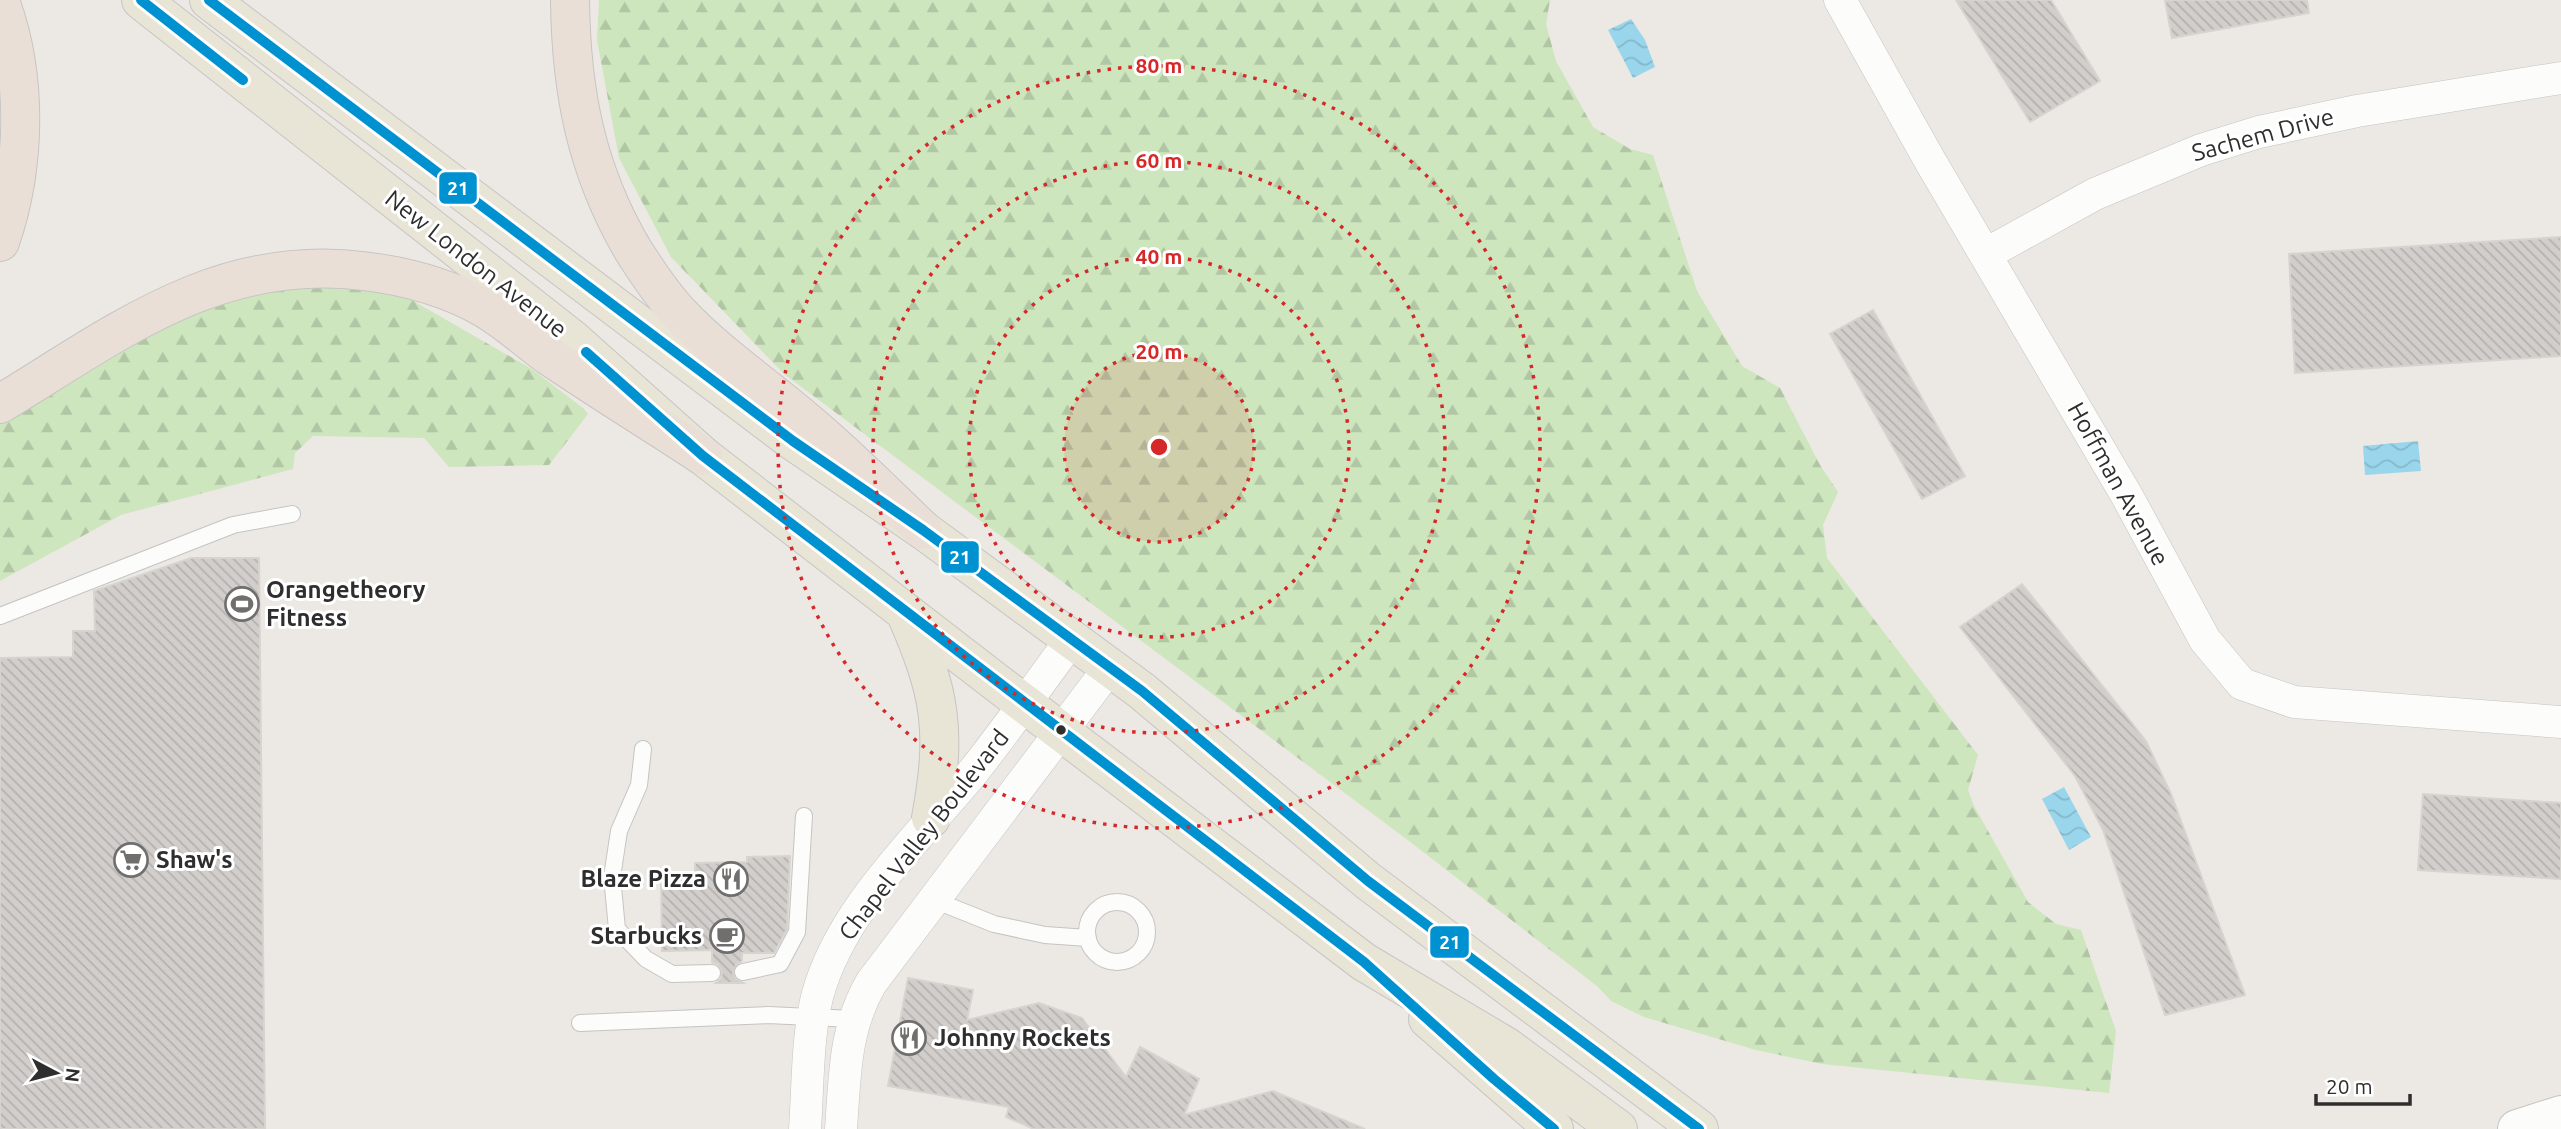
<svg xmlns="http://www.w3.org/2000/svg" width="2561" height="1129" font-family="Ubuntu,sans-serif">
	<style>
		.forest { fill: url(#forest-firs) }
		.water { fill: url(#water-waves) }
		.building { fill: url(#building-back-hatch); stroke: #d7d4d0; stroke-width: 2 }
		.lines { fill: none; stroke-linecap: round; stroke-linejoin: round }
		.lane-casing { stroke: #c5c4c5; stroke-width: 18 }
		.street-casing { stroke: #c5c4c5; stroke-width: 33 }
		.secondary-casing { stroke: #c5c4c5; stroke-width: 40 }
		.primary-casing { stroke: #c6c5c4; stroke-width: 40 }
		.highway-casing { stroke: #c6c5c4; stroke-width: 40 }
		.lane { stroke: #fcfcfb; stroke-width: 16 }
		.street { stroke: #fcfcfb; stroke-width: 32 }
		.secondary { stroke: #fcfcfb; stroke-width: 38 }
		.primary { stroke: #e8e4d6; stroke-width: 38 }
		.highway { stroke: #eadfd6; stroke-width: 38 }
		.bus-1-casing { stroke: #fff; stroke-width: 16 }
		.bus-1 { stroke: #0092d0; stroke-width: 10 }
		.ring { fill: none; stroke: #d62828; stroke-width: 3.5; stroke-dasharray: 3.5 7 }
		.bus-dot { fill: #2e2e2e; stroke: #fff; stroke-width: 2.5 }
		.labels { text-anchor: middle; stroke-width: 6; stroke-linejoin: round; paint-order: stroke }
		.street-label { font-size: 24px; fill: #2e2e2e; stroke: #fff }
		.poi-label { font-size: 24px; font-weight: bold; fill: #2e2e2e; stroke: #fff; text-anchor: start }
		.centre { fill: #d62828; stroke: #fff; stroke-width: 3.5 }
		.ring-label { font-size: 21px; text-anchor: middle; font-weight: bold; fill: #d62828; stroke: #fff; stroke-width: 6; stroke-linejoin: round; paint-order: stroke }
		.line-badge { stroke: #fff; stroke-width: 2.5 }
		.badge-label { font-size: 19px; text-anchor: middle; font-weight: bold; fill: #fff }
	</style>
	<defs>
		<pattern id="forest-firs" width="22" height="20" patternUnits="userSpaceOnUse" patternTransform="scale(1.75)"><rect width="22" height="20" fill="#cee6be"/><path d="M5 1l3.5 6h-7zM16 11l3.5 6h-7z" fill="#b1c6a4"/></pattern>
		<pattern id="water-waves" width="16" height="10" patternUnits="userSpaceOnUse" patternTransform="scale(1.75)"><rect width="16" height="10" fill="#99d6ec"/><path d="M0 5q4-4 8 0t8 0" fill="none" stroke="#84b8cb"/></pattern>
		<pattern id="building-back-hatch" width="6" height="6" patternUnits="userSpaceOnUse" patternTransform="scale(1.75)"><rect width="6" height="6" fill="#d1cecb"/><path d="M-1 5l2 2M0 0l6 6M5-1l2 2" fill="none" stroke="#b4b1af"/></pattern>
	</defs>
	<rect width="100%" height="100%" fill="#ece8e4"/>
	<path class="forest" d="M 599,0 L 1550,0 L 1546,24 L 1556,61 L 1593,127 L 1630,149 L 1653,155 L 1697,291 L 1742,366 L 1780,388 L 1820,465 L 1838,492 L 1823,525 L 1827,558 L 1978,755 L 1968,790 L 1974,806 L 2028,902 L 2056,924 L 2081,930 L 2116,1031 L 2109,1093 L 1822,1064 L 1756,1050 L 1644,1017 L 1611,1001 L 1597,986 L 1405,838 L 784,374 L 671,257 L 619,158 L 597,40 Z
		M 283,267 L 382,283 L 532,369 L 583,408 L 588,414 L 549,465 L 449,467 L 424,438 L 313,436 L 295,453 L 293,469 L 121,515 L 0,581 L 0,401 Z"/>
	<path class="water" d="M 1631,19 L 1645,40 L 1655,67 L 1633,78 L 1608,30 Z
		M 2418,441 L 2421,471 L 2365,475 L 2363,446 Z
		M 2064,787 L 2091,837 L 2069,850 L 2042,799 Z"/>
	<path class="building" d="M 1956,0 L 2051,0 L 2100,81 L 2030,122 Z
		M 2165,0 L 2307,0 L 2309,13 L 2172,38 Z
		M 2561,237 L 2561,356 L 2295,373 L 2289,254 Z
		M 1873,310 L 1965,476 L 1922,499 L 1830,334 Z
		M 191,558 L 259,558 L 265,1129 L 0,1129 L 0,658 L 73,657 L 73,631 L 95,631 L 94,591 Z
		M 2022,584 L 2146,741 L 2171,794 L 2245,995 L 2165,1015 L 2103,830 L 2075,776 L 1960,627 Z
		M 2423,794 L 2561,803 L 2561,879 L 2418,870 Z
		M 790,856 L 787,929 L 774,953 L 742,953 L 742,961 L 736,965 L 733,974 L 736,979 L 743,983 L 716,983 L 721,979 L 722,972 L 718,964 L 712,962 L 712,950 L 662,951 L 661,873 L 695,872 L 695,863 L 747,862 L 747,857 Z
		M 908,978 L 973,990 L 967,1020 L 1039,1003 L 1082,1018 L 1126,1077 L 1140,1047 L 1199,1079 L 1184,1115 L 1273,1091 L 1365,1129 L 1034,1129 L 1006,1117 L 1009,1107 L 888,1086 Z"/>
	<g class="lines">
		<g class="lane-casing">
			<path id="lane" d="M 0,616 L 233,525 L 292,514
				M 643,749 L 639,785 L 619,831 L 612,877 L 617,929 L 646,959 L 672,974 L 712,973
				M 934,900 L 994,924 L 1045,935 L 1088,938
				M1087 932a30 30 0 1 1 60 0a30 30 0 1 1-60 0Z
				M 743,972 L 780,964 L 797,932 L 804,816
				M 580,1023 L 768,1015 L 853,1019"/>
		</g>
		<g class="street-casing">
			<path id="street" d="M 1840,0 L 1929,159 L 2127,496 L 2205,640 L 2242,684 L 2294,702 L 2561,722
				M 1986,254 L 2095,194 L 2201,150 L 2259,132 L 2357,111 L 2561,78
				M 805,1129 C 808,1086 807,1039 817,997 C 840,910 918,839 973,772 C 1007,729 1039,684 1071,640
				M 841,1129 C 845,1076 844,1030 871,983 L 1110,667"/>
		</g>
		<g class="secondary-casing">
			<path id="secondary" d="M 2517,1129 L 2561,1115"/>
		</g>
		<g class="primary-casing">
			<path id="primary" d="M 141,0 L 572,339 L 703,456 L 1001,686 L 1364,962 L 1507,1047 L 1618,1129
				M 209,0 L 793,441 L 923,530 L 1142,691 L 1368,881 L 1699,1129
				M 905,612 C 941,693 947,731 931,818
				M 1428,1019 L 1554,1129"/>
		</g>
		<g class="highway-casing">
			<path id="highway" d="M 570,0 C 571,91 586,170 633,250 C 647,272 662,295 680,314 C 718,354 764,385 806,421 C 847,455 884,493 923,530
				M 0,1 C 28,76 26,167 0,242
				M 0,404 C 117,333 218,253 363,271 C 405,276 447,287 484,308 C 508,322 529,342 552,358 C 602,392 653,423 703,456"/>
		</g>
		<use href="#lane" class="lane"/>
		<use href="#street" class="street"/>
		<use href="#secondary" class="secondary"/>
		<use href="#primary" class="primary"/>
		<use href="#highway" class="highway"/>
		<g class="bus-1-casing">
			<path id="bus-1" d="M 141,0 L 243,80
				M 209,0 L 793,441 L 923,530 L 1142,691 L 1368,881 L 1699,1129
				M 586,352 L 703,456 L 1364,962 L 1494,1079 L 1554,1129"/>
		</g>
		<use href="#bus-1" class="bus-1"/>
	</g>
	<circle cx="1159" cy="447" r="95" fill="#d62828" fill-opacity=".12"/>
	<g class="ring">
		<circle cx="1159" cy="447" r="95"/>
		<circle cx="1159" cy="447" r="190"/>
		<circle cx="1159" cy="447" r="286"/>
		<circle cx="1159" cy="447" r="381"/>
	</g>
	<defs>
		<g id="stadium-ring" transform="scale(1.75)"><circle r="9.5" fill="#fff" stroke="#706f6e" stroke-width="1.5"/><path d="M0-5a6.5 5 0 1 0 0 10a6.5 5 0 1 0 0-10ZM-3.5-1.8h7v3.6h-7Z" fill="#706f6e"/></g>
		<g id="supermarket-ring" transform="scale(1.75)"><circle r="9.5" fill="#fff" stroke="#706f6e" stroke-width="1.5"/><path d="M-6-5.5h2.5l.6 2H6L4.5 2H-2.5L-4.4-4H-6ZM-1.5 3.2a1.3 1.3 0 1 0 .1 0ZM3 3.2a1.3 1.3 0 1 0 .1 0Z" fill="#706f6e"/></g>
		<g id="restaurant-ring" transform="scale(1.75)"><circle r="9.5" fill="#fff" stroke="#706f6e" stroke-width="1.5"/><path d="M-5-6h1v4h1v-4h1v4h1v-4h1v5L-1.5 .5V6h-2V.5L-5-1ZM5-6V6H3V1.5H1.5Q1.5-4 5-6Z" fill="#706f6e"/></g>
		<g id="cafe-ring" transform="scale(1.75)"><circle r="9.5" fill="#fff" stroke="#706f6e" stroke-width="1.5"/><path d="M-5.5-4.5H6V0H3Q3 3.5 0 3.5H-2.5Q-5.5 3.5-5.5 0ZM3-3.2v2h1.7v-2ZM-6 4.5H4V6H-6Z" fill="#706f6e"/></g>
	</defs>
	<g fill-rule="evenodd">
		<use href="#stadium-ring" x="242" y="604"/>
		<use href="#supermarket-ring" x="131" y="860"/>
		<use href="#restaurant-ring" x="731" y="879"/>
		<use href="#cafe-ring" x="727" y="936"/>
		<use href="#restaurant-ring" x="909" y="1038"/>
	</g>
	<circle class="bus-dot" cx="1061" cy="730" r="6"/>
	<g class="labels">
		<g class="street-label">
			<text transform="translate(2263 135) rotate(-15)" y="8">Sachem Drive</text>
			<text transform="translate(476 264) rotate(38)" y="8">New London Avenue</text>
			<text transform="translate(2118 484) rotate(61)" y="8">Hoffman Avenue</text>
			<text transform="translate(924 835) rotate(-52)" y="8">Chapel Valley Boulevard</text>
		</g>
		<g class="poi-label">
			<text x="266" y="598">Orangetheory<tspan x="266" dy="28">Fitness</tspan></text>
			<text x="156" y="868">Shaw's</text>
			<text x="706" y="887" text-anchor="end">Blaze Pizza</text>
			<text x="702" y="944" text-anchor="end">Starbucks</text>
			<text x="934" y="1046">Johnny Rockets</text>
		</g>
	</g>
	<circle cx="1159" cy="447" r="10" class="centre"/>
	<g class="ring-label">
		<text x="1159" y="73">80 m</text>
		<text x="1159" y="168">60 m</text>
		<text x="1159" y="264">40 m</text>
		<text x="1159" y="359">20 m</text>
	</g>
	<g class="line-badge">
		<rect x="438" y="171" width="40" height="34" rx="7" fill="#0092d0"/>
		<rect x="940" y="540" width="40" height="34" rx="7" fill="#0092d0"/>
		<rect x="1429" y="925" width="41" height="34" rx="7" fill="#0092d0"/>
	</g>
	<g class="badge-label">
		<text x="458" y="195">21</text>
		<text x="960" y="564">21</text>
		<text x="1450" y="949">21</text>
	</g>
	<g transform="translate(56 1073) rotate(97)" stroke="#ffffff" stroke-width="5" paint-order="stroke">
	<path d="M0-5L12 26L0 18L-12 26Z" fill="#2e2e2e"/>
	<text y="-10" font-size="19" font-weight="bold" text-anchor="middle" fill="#2e2e2e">N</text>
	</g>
	<path d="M2316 1094v10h94v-10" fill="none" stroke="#2e2e2e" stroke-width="3.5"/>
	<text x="2326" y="1094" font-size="21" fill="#2e2e2e" stroke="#ffffff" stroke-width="5" paint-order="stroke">20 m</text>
</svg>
